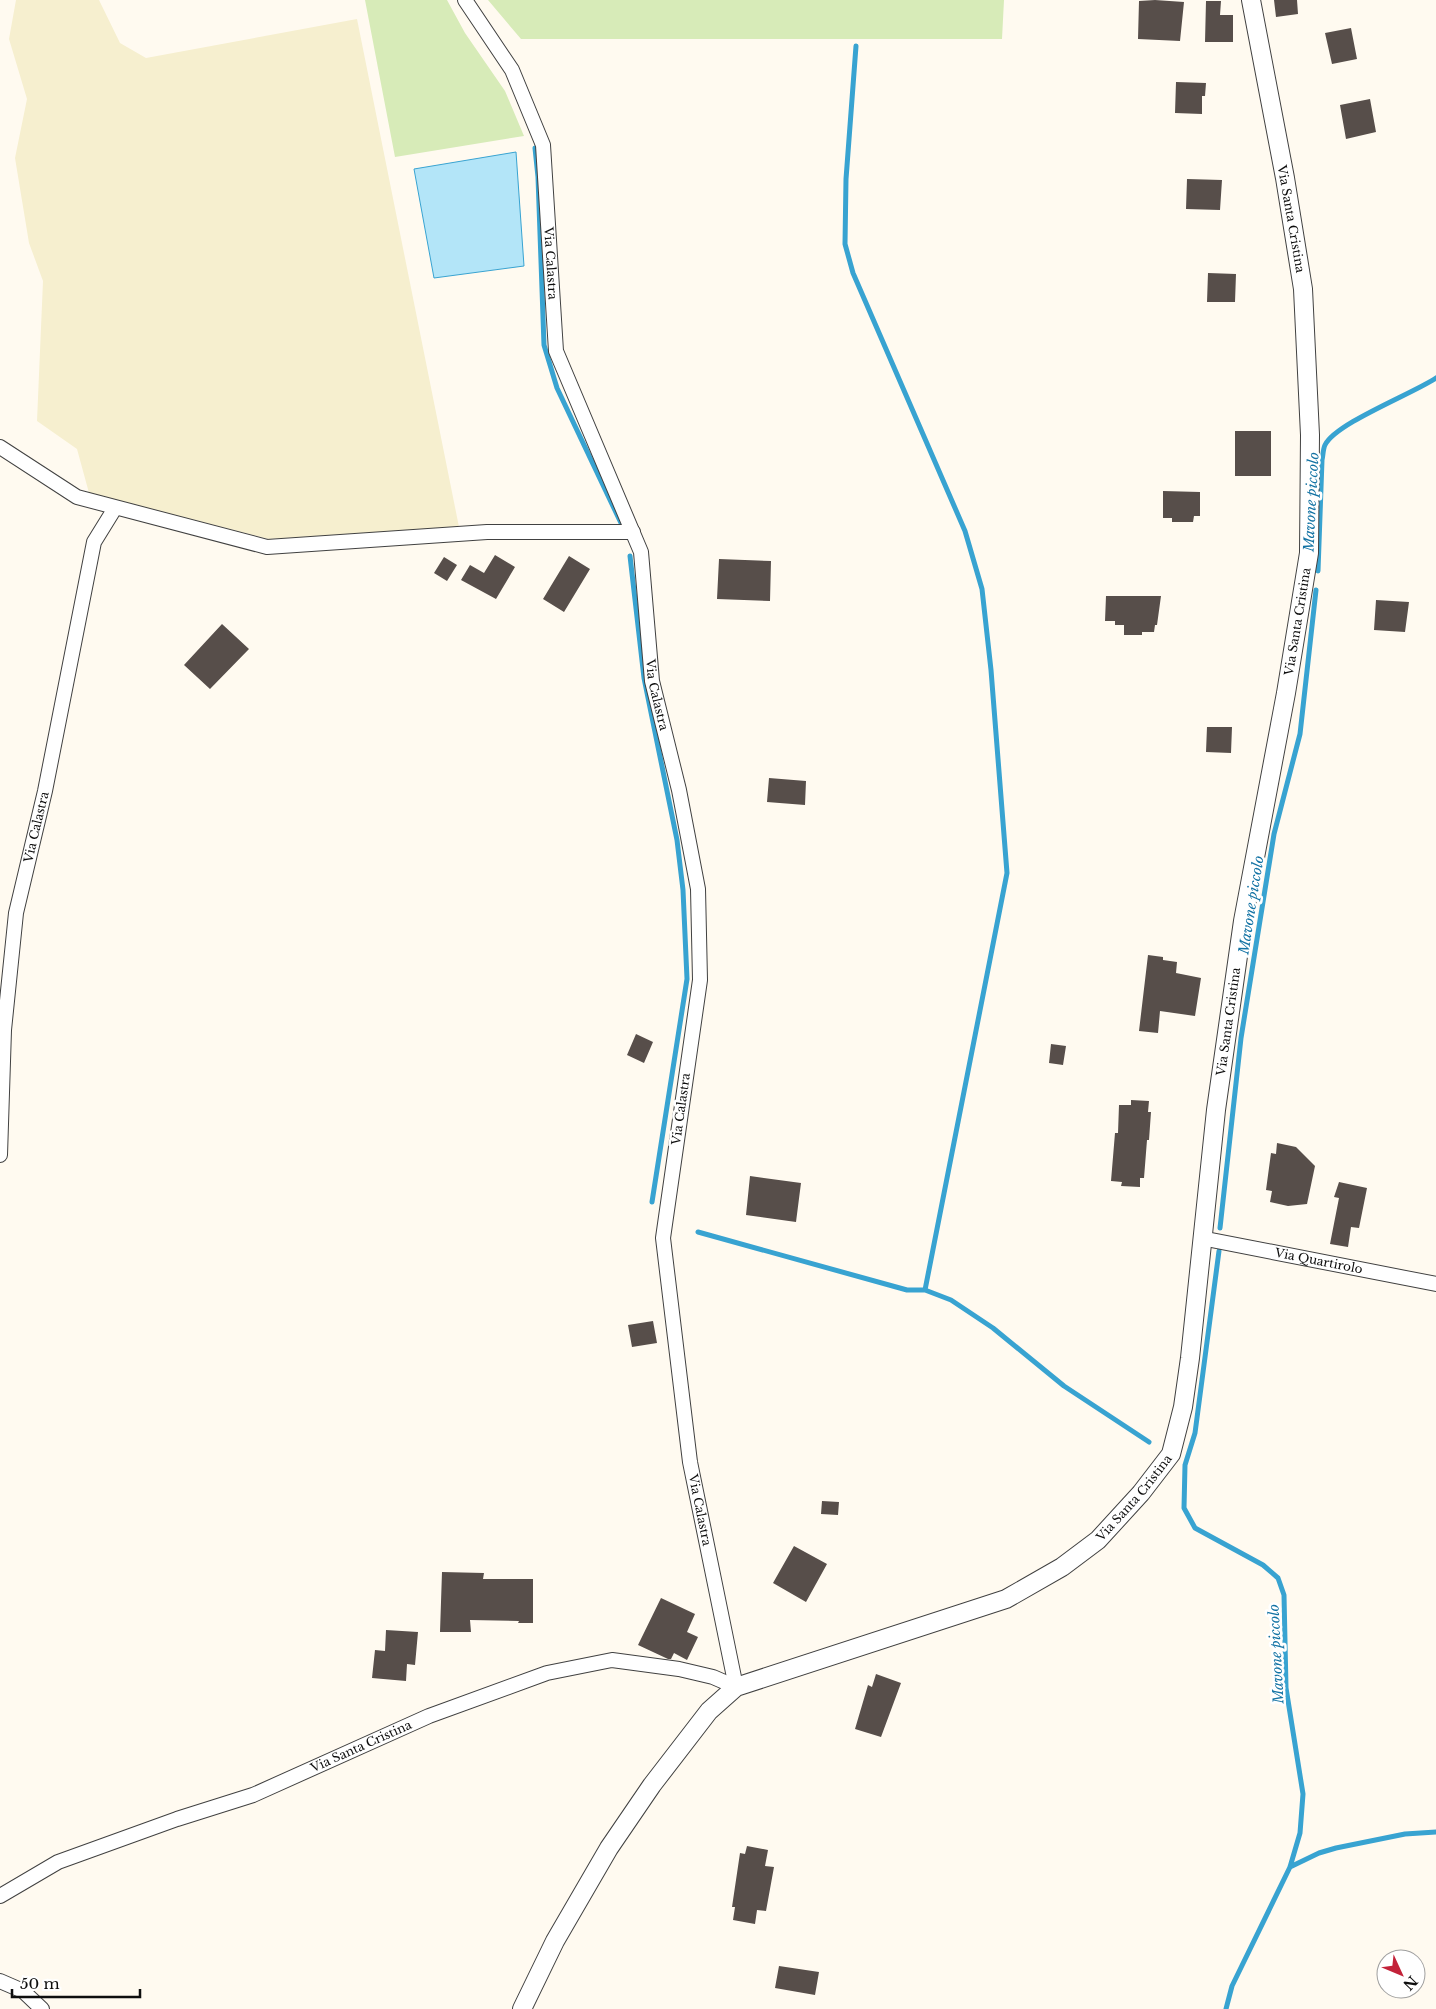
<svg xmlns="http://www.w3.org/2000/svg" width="1436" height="2009" font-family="'Libre Baskerville',serif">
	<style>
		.farmland { fill: #f6efcf }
		.green { fill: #d7ebb8 }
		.water { fill: #b3e5f8; stroke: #38a3d1 }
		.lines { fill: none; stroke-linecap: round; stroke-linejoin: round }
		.stream { stroke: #38a3d1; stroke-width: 5 }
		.building { fill: #574e4a }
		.minor-casing { stroke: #414141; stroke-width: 16 }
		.tertiary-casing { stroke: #414141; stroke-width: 20 }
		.minor { stroke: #fff; stroke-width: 14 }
		.tertiary { stroke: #fff; stroke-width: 18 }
		.labels { text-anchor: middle; stroke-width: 5; stroke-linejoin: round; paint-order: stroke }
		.street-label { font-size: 12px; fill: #0e0e0e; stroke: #fff }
		.water-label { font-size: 14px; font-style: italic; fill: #1373a4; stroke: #fff }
	</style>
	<rect width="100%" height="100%" fill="#fffaf0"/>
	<path class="farmland" d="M 16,0 L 99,0 L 120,43 L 146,58 L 357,19 L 459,527 L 269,539 L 89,493 L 77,449 L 37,421 L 43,281 L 29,243 L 15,158 L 27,99 L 9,39 Z"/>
	<path class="green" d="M 365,0 L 447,0 L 465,33 L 505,91 L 524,136 L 395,157 Z
		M 488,0 L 1004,0 L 1002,39 L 521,39 Z"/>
	<path class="water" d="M 516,152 L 524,266 L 434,278 L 414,169 Z"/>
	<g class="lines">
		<path class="stream" d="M 856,46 L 846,179 L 845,244 L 853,273 L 965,531 L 982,589 L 991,670 L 1007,873 L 925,1290
			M 535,148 L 538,177 L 544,345 L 557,388 L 621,523
			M 630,556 L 644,678 L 677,840 L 683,890 L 687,979 L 652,1202
			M 1318,571 L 1322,460 C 1323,456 1323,449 1325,445 C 1336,423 1412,394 1436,378
			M 1220,1228 L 1241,1038 L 1274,834 L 1300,734 L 1316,590
			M 698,1232 L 907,1290 L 925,1290 L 951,1300 L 993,1328 L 1064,1386 L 1149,1442
			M 1219,1251 L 1195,1433 L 1185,1465 L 1184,1508 L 1195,1528 L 1263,1565 L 1278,1578 L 1284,1595 L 1286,1688 L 1303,1794 L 1300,1833 L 1290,1867 L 1232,1986 L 1226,2009
			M 1290,1867 L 1319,1853 L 1336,1848 L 1405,1834 L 1436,1832"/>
	</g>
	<path class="building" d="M 1155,0 L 1184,2 L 1180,41 L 1138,39 L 1139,1 Z
		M 1274,0 L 1297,0 L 1298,14 L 1276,17 Z
		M 1206,1 L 1221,1 L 1220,15 L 1233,15 L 1233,42 L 1205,42 Z
		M 1351,28 L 1357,59 L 1332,64 L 1325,33 Z
		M 1176,82 L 1206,83 L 1205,96 L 1202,96 L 1202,114 L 1175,113 Z
		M 1370,99 L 1376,132 L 1346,139 L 1340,105 Z
		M 1187,179 L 1222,180 L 1220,210 L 1186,209 Z
		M 1208,273 L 1236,274 L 1235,302 L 1207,302 Z
		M 1235,431 L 1271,431 L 1271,476 L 1235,476 Z
		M 1163,491 L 1200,492 L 1200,516 L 1194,516 L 1193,522 L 1172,522 L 1172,518 L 1163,518 Z
		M 495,555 L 515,567 L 496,599 L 461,580 L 470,565 L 484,573 Z
		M 569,556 L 590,569 L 564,612 L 543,599 Z
		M 444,557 L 457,565 L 447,581 L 434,573 Z
		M 719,559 L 771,561 L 770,601 L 717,599 Z
		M 1106,596 L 1161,596 L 1157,625 L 1155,625 L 1154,632 L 1142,632 L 1142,635 L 1124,635 L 1124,625 L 1115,625 L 1115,621 L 1105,621 Z
		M 1376,600 L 1409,602 L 1405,632 L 1374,630 Z
		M 222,624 L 249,649 L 210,689 L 184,665 Z
		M 1207,727 L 1232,727 L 1231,753 L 1206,752 Z
		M 769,778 L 806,781 L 805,805 L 767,802 Z
		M 1148,955 L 1163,957 L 1163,960 L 1177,962 L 1176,973 L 1201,978 L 1195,1016 L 1160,1011 L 1158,1033 L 1139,1031 Z
		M 636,1034 L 653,1042 L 644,1063 L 627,1055 Z
		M 1051,1044 L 1066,1046 L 1063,1065 L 1049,1063 Z
		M 1131,1100 L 1149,1101 L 1148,1112 L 1151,1112 L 1149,1140 L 1147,1140 L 1144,1178 L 1140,1178 L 1140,1187 L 1121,1186 L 1122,1182 L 1111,1181 L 1115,1133 L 1118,1133 L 1119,1105 L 1131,1105 Z
		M 1277,1143 L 1296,1147 L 1315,1166 L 1307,1204 L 1288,1206 L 1270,1202 L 1272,1191 L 1266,1190 L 1271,1153 L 1276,1154 Z
		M 750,1176 L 801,1183 L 796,1222 L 746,1215 Z
		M 1339,1182 L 1367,1188 L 1359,1228 L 1351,1227 L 1348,1247 L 1330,1244 L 1339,1198 L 1334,1197 Z
		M 653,1321 L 657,1343 L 632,1347 L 628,1325 Z
		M 822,1501 L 839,1502 L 838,1515 L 821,1514 Z
		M 794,1546 L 827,1564 L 806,1602 L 773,1583 Z
		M 442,1572 L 484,1573 L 483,1579 L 533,1579 L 533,1623 L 518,1623 L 519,1621 L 470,1620 L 471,1632 L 440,1632 Z
		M 661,1598 L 695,1614 L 687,1632 L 698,1637 L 687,1660 L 674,1653 L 671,1659 L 668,1659 L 638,1645 Z
		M 386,1630 L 418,1632 L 415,1665 L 407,1664 L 406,1681 L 372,1678 L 375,1650 L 385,1651 Z
		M 876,1674 L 901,1683 L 881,1737 L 855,1729 L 868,1685 L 872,1687 Z
		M 747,1846 L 768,1850 L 765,1866 L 774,1867 L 766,1911 L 757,1910 L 755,1924 L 733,1920 L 735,1907 L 732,1907 L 740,1853 L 745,1854 Z
		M 779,1966 L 819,1972 L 815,1995 L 775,1988 Z"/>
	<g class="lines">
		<g class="minor-casing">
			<g id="minor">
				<path id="s1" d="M 465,0 L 512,70 L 543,145 L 556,351 L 641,552 L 652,681 L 679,790 L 698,889 L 700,980 L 663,1238 L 690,1462 L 736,1687"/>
				<path d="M 0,447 L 77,497 L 267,547 L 487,532 L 633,532"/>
				<path id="s2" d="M 0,1155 L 4,1030 L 16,913 L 45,791 L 94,542 L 115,508"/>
				<path id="s3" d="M 1201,1238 L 1436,1284"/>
				<path id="s4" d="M 0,1896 L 58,1862 L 177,1819 L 253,1795 L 429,1716 L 547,1673 L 612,1660 L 679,1669 L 713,1677 L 736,1687"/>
				<path d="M 0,1981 L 23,1991 L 42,2009"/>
			</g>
		</g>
		<g class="tertiary-casing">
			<g id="tertiary">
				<path id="s5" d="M 522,2009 L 555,1941 L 609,1848 L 652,1785 L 709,1711 L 736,1687 L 1006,1599 L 1062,1567 L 1098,1540 L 1141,1493 L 1171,1454 L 1183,1407 L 1190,1358 L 1216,1110 L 1243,921 L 1286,693 L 1309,553 L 1310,435 L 1303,289 L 1285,178 L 1251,0"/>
			</g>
		</g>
		<use href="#minor" class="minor"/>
		<use href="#tertiary" class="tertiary"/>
	</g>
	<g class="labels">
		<g class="street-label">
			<text transform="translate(1291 219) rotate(80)" y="4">Via Santa Cristina</text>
			<text dy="4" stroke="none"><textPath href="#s1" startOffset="284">Via Calastra</textPath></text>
			<text dy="4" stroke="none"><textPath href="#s5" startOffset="1738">Via Santa Cristina</textPath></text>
			<text dy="4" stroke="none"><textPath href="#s1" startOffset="734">Via Calastra</textPath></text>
			<text dy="4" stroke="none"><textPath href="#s2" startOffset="331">Via Calastra</textPath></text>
			<text dy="4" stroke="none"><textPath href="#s5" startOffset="1332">Via Santa Cristina</textPath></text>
			<text transform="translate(681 1109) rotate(-82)" y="4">Via Calastra</text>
			<text dy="4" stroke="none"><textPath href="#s3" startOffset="120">Via Quartirolo</textPath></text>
			<text dy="4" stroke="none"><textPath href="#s5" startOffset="838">Via Santa Cristina</textPath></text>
			<text dy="4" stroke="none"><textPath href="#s1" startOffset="1559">Via Calastra</textPath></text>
			<text dy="4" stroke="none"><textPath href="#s4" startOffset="392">Via Santa Cristina</textPath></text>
		</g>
		<g class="water-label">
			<text transform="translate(1311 502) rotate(-87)" y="5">Mavone piccolo</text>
			<text transform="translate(1251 905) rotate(-81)" y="5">Mavone piccolo</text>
			<text transform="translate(1276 1654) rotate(-93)" y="5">Mavone piccolo</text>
		</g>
	</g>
	<g transform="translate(1401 1974) rotate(134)"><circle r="24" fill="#ffffff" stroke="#9f9f9f"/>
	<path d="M0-4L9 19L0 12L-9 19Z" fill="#c32239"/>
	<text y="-8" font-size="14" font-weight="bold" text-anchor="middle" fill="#0e0e0e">N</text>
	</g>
	<path d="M12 1989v8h128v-8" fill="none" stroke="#0e0e0e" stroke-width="2.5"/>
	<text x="20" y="1989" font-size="15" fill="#0e0e0e" stroke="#ffffff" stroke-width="4" paint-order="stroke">50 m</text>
</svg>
